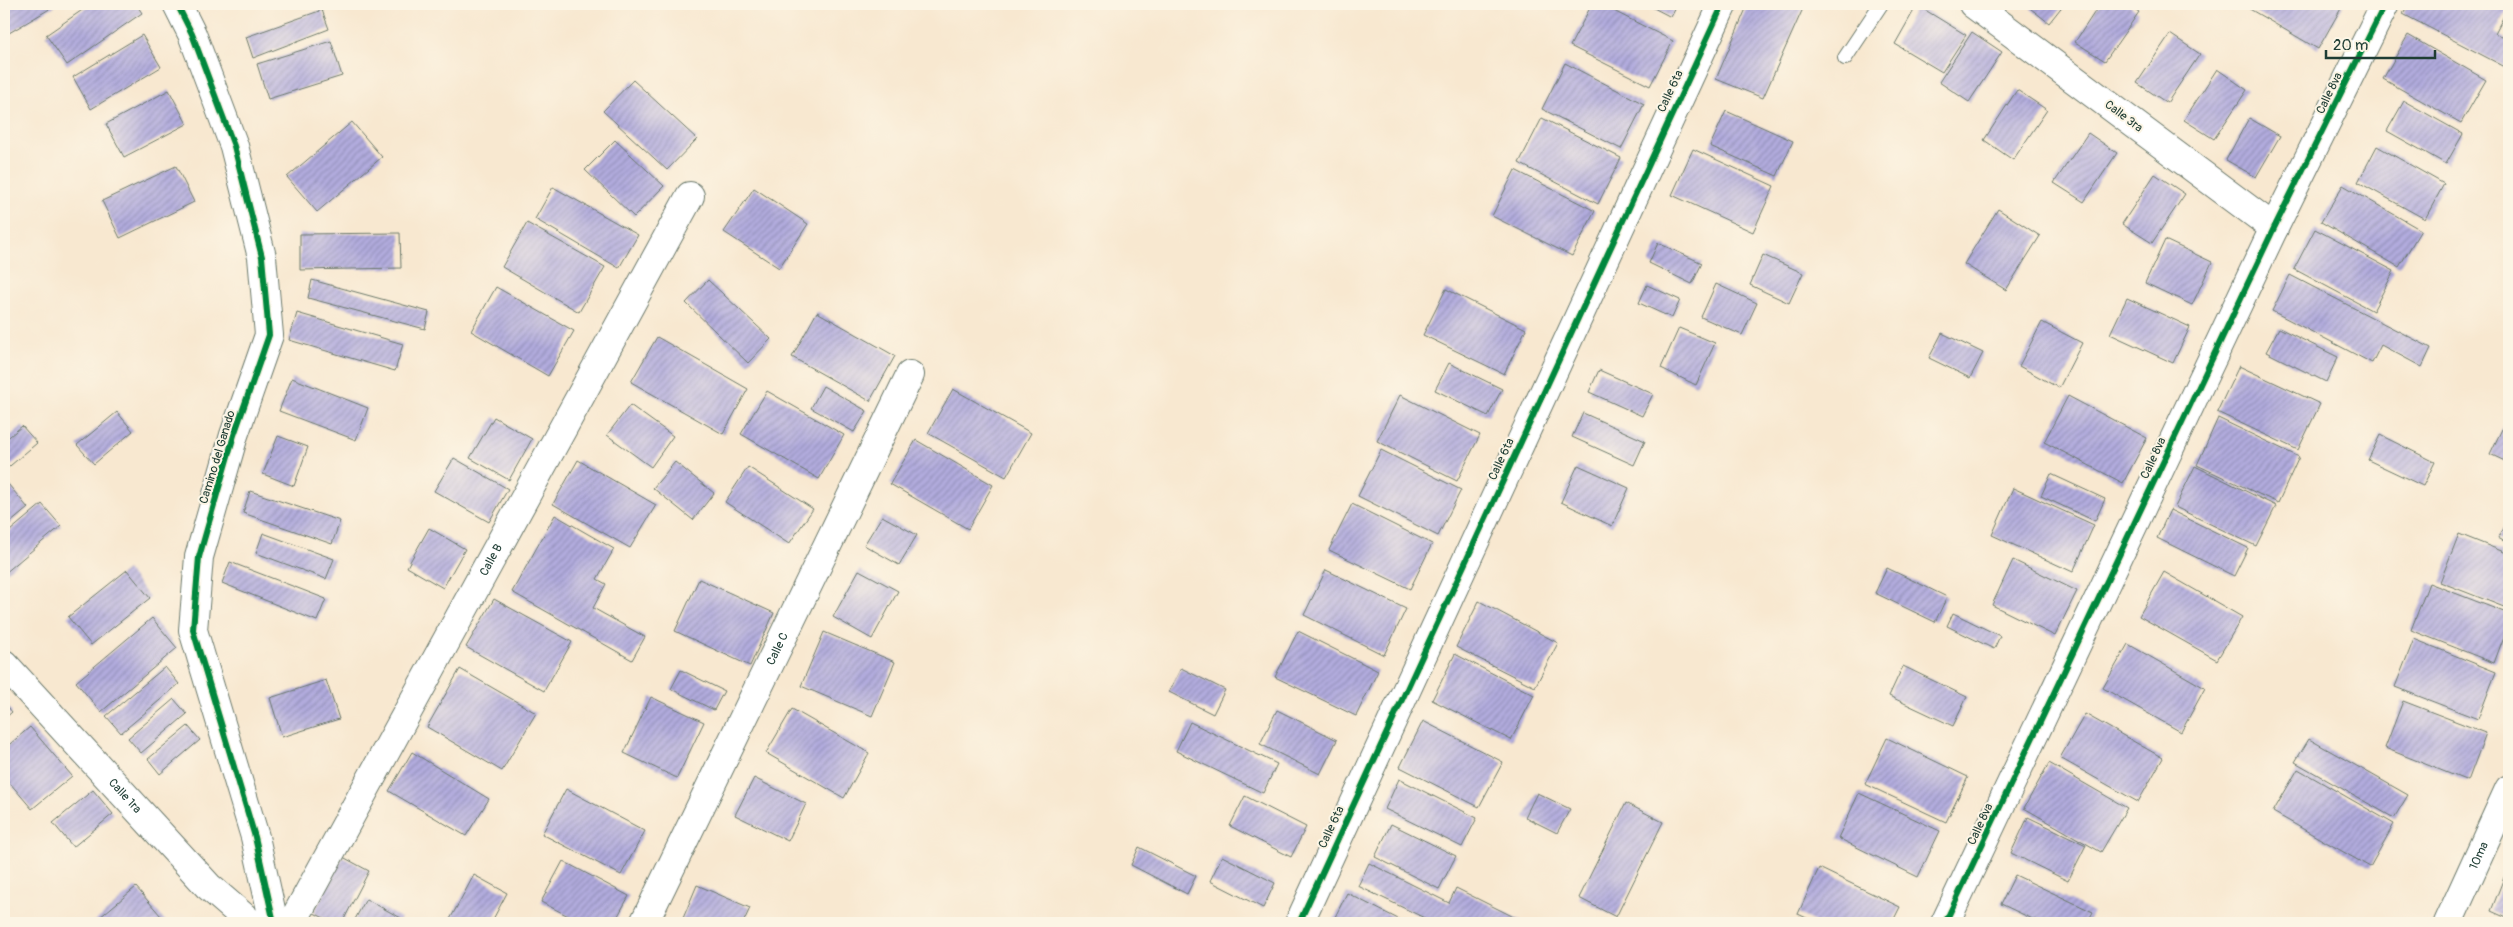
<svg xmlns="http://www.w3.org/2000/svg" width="2513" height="927" font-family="Pangolin,sans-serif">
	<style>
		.building { fill: url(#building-hatch) }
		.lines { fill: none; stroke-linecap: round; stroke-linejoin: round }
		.service-casing { stroke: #6b796b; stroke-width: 16 }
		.minor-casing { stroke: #6b796b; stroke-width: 30 }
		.tertiary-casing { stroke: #6b796b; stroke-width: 30 }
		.service { stroke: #fff; stroke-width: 14 }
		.minor { stroke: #fff; stroke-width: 28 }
		.tertiary { stroke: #fff; stroke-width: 28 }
		.cycleway-casing { stroke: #fcf5e5; stroke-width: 9 }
		.cycleway { stroke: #00873e; stroke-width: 6 }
		.labels { text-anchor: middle; stroke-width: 4; stroke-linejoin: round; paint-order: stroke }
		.street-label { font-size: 12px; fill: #1f3d34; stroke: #fcf5e5 }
	</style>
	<defs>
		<pattern id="building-hatch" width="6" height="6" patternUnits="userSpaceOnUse" patternTransform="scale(1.25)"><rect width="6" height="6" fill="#b2acde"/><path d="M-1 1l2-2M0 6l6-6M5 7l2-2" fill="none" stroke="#908db5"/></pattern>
	</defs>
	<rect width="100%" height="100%" fill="#fcf5e5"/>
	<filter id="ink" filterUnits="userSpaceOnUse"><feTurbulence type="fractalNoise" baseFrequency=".02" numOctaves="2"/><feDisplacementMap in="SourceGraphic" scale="10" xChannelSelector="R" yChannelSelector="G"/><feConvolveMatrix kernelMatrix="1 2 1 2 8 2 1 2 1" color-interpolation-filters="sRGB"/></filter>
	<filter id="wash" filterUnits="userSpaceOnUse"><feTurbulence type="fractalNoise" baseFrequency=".0096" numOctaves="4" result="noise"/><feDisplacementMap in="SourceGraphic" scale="20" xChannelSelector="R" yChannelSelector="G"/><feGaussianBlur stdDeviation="1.12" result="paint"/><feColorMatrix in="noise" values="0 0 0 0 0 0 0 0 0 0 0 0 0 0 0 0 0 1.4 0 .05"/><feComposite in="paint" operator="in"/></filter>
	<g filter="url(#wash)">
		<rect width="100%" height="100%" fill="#f8e8d0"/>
		<g id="blocks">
			<path class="building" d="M 4,4 L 58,4 L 4,36 Z
				M 91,4 L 136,4 L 142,13 L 67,65 L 46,35 Z
				M 1592,4 L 1600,4 L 1673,41 L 1650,86 L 1570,46 Z
				M 1646,4 L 1678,4 L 1671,17 Z
				M 1748,4 L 1805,4 L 1763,98 L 1716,79 Z
				M 2027,4 L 2064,4 L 2049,23 L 2026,5 Z
				M 2100,4 L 2127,4 L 2139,12 L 2105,61 L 2075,42 Z
				M 2241,4 L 2341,4 L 2343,5 L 2318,49 Z
				M 2408,4 L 2505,4 L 2509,6 L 2495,33 L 2509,41 L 2509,69 L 2403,14 Z
				M 1917,5 L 1966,35 L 1942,72 L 1895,44 Z
				M 322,10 L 329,29 L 253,58 L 246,37 Z
				M 1972,32 L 2002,52 L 1969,102 L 1939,82 Z
				M 2170,34 L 2200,54 L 2167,103 L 2137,83 Z
				M 142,35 L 161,67 L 91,109 L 73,77 Z
				M 2408,35 L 2486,80 L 2461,123 L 2383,79 Z
				M 331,41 L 342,76 L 268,99 L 257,64 Z
				M 1565,63 L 1644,104 L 1621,149 L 1542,109 Z
				M 2217,69 L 2247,90 L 2214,139 L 2184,120 Z
				M 633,80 L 697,139 L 667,170 L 603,111 Z
				M 169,90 L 187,124 L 124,157 L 106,124 Z
				M 2017,90 L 2047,110 L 2013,160 L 1984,140 Z
				M 2404,101 L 2463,134 L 2446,164 L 2387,131 Z
				M 1726,111 L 1793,141 L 1777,176 L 1710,146 Z
				M 1542,118 L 1621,158 L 1598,204 L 1519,163 Z
				M 2249,118 L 2280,136 L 2256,177 L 2226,160 Z
				M 352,122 L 382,157 L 317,212 L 287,177 Z
				M 2088,133 L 2117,153 L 2084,202 L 2054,183 Z
				M 615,140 L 664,186 L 634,217 L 585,170 Z
				M 2377,146 L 2444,184 L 2425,219 L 2358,182 Z
				M 1693,149 L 1774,186 L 1753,232 L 1672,195 Z
				M 176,166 L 194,202 L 120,238 L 102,201 Z
				M 1515,170 L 1595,211 L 1572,256 L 1492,216 Z
				M 2155,174 L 2185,194 L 2152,243 L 2122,224 Z
				M 2343,185 L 2421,230 L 2399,267 L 2321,222 Z
				M 553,187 L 638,235 L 619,268 L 535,219 Z
				M 754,188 L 808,224 L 779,268 L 724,232 Z
				M 1998,209 L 2040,236 L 2006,290 L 1964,264 Z
				M 527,223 L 605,267 L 579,312 L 502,267 Z
				M 2315,229 L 2394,271 L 2373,311 L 2294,269 Z
				M 400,233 L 401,268 L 300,270 L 300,234 Z
				M 2165,240 L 2212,262 L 2192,305 L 2145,283 Z
				M 1658,243 L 1702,263 L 1692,284 L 1649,263 Z
				M 1763,255 L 1803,273 L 1789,303 L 1750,285 Z
				M 2290,275 L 2431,348 L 2422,367 L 2381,345 L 2372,363 L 2272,311 Z
				M 312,280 L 429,312 L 425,329 L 308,298 Z
				M 708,280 L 771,339 L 748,363 L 686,303 Z
				M 1716,284 L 1757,303 L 1742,335 L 1701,317 Z
				M 1647,285 L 1680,300 L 1672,318 L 1639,303 Z
				M 496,287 L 574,331 L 548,376 L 471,331 Z
				M 1446,289 L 1526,329 L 1504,374 L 1423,335 Z
				M 2127,298 L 2190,327 L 2173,363 L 2110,334 Z
				M 817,312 L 895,356 L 870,401 L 792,357 Z
				M 297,313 L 403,344 L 395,371 L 289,340 Z
				M 2042,322 L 2082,343 L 2059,388 L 2019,366 Z
				M 1679,328 L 1715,343 L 1696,385 L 1661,368 Z
				M 2279,328 L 2338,357 L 2326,382 L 2266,352 Z
				M 1942,333 L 1983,353 L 1970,378 L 1929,358 Z
				M 657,337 L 748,389 L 723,434 L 631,382 Z
				M 1449,363 L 1502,389 L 1488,416 L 1435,390 Z
				M 2239,366 L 2320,404 L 2298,450 L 2217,412 Z
				M 1599,370 L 1653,394 L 1642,416 L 1589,392 Z
				M 292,378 L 368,408 L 356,440 L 279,411 Z
				M 823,386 L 867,411 L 854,432 L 811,408 Z
				M 953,389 L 1031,433 L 1006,477 L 928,433 Z
				M 767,391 L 844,435 L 819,479 L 741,434 Z
				M 1400,395 L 1480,435 L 1457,481 L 1377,441 Z
				M 2068,396 L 2147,438 L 2123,483 L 2044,442 Z
				M 630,405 L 673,436 L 651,467 L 607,435 Z
				M 117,412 L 133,431 L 94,464 L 77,445 Z
				M 1583,413 L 1645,441 L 1634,465 L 1572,437 Z
				M 494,417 L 532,439 L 509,480 L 470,458 Z
				M 2218,418 L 2299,457 L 2278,503 L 2197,465 Z
				M 2504,425 L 2509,428 L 2509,463 L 2490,454 Z
				M 22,426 L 37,443 L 4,471 L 4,441 Z
				M 2380,435 L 2435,462 L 2423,486 L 2368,460 Z
				M 278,436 L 308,447 L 294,486 L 263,474 Z
				M 916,440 L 993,485 L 968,529 L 890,484 Z
				M 1381,450 L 1461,490 L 1438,536 L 1358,496 Z
				M 454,458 L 508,489 L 489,522 L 434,491 Z
				M 578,460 L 656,505 L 630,548 L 553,504 Z
				M 675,462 L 714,493 L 693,520 L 653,488 Z
				M 1578,465 L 1629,488 L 1612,526 L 1561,502 Z
				M 2195,466 L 2276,506 L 2256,546 L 2175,507 Z
				M 748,467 L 813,509 L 789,544 L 725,502 Z
				M 2051,474 L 2105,499 L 2095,521 L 2041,496 Z
				M 8,484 L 28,508 L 4,528 L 4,487 Z
				M 2013,488 L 2094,525 L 2073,572 L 1992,535 Z
				M 250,491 L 340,521 L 332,544 L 243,513 Z
				M 42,504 L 61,526 L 4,574 L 4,536 Z
				M 1352,504 L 1432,544 L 1410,589 L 1329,550 Z
				M 2170,510 L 2248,548 L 2234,576 L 2157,538 Z
				M 555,515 L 614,549 L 597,579 L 606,584 L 593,608 L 645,637 L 632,660 L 512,592 Z
				M 882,516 L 917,535 L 899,565 L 864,545 Z
				M 2509,516 L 2509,544 L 2498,538 Z
				M 429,528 L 465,549 L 443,588 L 407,567 Z
				M 263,533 L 334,559 L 326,579 L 256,553 Z
				M 2459,534 L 2509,554 L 2509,609 L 2440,582 Z
				M 2013,560 L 2077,591 L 2055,636 L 1992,605 Z
				M 230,562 L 326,599 L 317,621 L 222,583 Z
				M 1887,568 L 1947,597 L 1935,622 L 1875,593 Z
				M 127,570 L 150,598 L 91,645 L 68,617 Z
				M 859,570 L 898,591 L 872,639 L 833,617 Z
				M 1326,570 L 1406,609 L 1384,655 L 1304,615 Z
				M 2164,572 L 2242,617 L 2217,660 L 2139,616 Z
				M 699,579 L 774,613 L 750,666 L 675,631 Z
				M 2429,583 L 2509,614 L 2509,623 L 2494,663 L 2411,630 Z
				M 494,599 L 572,642 L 544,691 L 466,647 Z
				M 1479,601 L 1558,643 L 1535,687 L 1456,647 Z
				M 1953,613 L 2000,636 L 1994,649 L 1947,626 Z
				M 152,618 L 177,648 L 101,712 L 76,682 Z
				M 1298,631 L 1378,671 L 1356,716 L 1275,677 Z
				M 824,632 L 895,662 L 872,716 L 801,686 Z
				M 2414,639 L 2496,672 L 2478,719 L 2395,687 Z
				M 2128,644 L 2205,688 L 2181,732 L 2103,688 Z
				M 1455,654 L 1534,695 L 1511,740 L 1432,700 Z
				M 1903,666 L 1967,697 L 1953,726 L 1889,696 Z
				M 165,667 L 179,684 L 121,733 L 106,716 Z
				M 1181,668 L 1225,690 L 1213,714 L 1169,692 Z
				M 460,669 L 536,713 L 502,771 L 427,727 Z
				M 681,670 L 724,691 L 714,710 L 671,689 Z
				M 326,680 L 339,719 L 282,737 L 270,698 Z
				M 651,697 L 704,722 L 677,778 L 624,753 Z
				M 174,699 L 187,714 L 141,753 L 128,738 Z
				M 2403,701 L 2486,733 L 2468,781 L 2385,748 Z
				M 4,702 L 12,712 L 4,719 Z
				M 792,709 L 869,753 L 844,798 L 766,753 Z
				M 1277,710 L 1337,740 L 1320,774 L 1260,744 Z
				M 2085,714 L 2163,758 L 2138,802 L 2060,758 Z
				M 1423,721 L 1503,762 L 1479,807 L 1400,767 Z
				M 1190,722 L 1277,764 L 1263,793 L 1176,751 Z
				M 188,726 L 200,740 L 160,774 L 148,759 Z
				M 30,727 L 72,776 L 32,809 L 4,776 L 4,749 Z
				M 1887,738 L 1968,777 L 1946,822 L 1865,784 Z
				M 2309,739 L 2408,795 L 2394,818 L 2295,762 Z
				M 412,752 L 489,799 L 466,836 L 389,791 Z
				M 2049,763 L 2127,808 L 2101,852 L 2024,808 Z
				M 2298,769 L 2394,824 L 2370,867 L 2273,812 Z
				M 754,778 L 806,804 L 788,841 L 735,815 Z
				M 1399,779 L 1477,818 L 1462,847 L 1385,809 Z
				M 566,789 L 645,831 L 621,875 L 542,834 Z
				M 93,790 L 113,814 L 73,847 L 53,823 Z
				M 1537,793 L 1570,809 L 1557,833 L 1525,817 Z
				M 1859,793 L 1940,831 L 1918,877 L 1838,838 Z
				M 1245,796 L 1306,827 L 1291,857 L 1230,826 Z
				M 1626,803 L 1663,822 L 1616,917 L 1579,898 Z
				M 2028,817 L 2086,845 L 2068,881 L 2011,853 Z
				M 1391,824 L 1456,856 L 1439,889 L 1375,857 Z
				M 1139,847 L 1196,876 L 1187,894 L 1131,865 Z
				M 1222,856 L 1275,883 L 1263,908 L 1210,881 Z
				M 343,857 L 369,871 L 342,923 L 334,923 L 314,913 Z
				M 563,861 L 629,896 L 614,923 L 582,923 L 541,902 Z
				M 1369,863 L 1449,903 L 1456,888 L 1526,923 L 1435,923 L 1358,886 Z
				M 1819,868 L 1900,907 L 1892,923 L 1817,923 L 1798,914 Z
				M 474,875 L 507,893 L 491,923 L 448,923 Z
				M 2015,875 L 2093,912 L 2087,923 L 2041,923 L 2001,904 Z
				M 2505,875 L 2509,877 L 2509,919 L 2491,911 Z
				M 697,885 L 750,908 L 743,923 L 681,923 Z
				M 136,887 L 167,923 L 93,923 Z
				M 1347,893 L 1406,923 L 1332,923 Z
				M 366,899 L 401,918 L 398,923 L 353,923 Z"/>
		</g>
	</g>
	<g filter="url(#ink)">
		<use href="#blocks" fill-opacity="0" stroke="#6b796b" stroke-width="1"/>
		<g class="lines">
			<g class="service-casing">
				<path id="service" d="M 1845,58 L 1881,4"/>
			</g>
			<g class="minor-casing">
				<g id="minor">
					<path d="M 2274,228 L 2385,4"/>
					<path id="s1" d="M 4,664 L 208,886 L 251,923"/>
					<path id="s2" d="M 292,923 L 690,196"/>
					<path id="s3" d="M 644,923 L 910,375"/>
					<path d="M 1299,923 L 1723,4"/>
					<path id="s4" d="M 2448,923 L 2509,789"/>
				</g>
			</g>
			<g class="tertiary-casing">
				<path id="tertiary" d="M 177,4 L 192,34 L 234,146 L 262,257 L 269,335 L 234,435 L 199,557 L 193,630 L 255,837 L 274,923
					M 1945,923 L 2274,228 L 1973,4"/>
			</g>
			<use href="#service" class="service"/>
			<use href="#minor" class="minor"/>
			<use href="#tertiary" class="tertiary"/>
			<g class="cycleway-casing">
				<path id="cycleway" d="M 177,4 L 192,34 L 234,146 L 262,257 L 269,335 L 234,435 L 199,557 L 193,630 L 255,837 L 274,923
					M 1299,923 L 1723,4
					M 1945,923 L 2274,228 L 2385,4"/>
			</g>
			<use href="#cycleway" class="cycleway"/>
		</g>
	</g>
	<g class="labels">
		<g class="street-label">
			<text transform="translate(1670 91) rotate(-65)" y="4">Calle 6ta</text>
			<text transform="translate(2329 93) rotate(-64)" y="4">Calle 8va</text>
			<text transform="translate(2124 116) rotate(37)" y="4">Calle 3ra</text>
			<text transform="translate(217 457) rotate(-73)" y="4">Camino del Ganado</text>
			<text transform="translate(2153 458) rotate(-65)" y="4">Calle 8va</text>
			<text transform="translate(1501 459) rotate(-65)" y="4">Calle 6ta</text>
			<text dy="4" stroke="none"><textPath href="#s2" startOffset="414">Calle B</textPath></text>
			<text dy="4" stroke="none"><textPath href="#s3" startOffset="305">Calle C</textPath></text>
			<text dy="4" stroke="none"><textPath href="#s1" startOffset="179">Calle 1ra</textPath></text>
			<text transform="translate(1980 824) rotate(-65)" y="4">Calle 8va</text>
			<text transform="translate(1331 827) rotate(-65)" y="4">Calle 6ta</text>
			<text dy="4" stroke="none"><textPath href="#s4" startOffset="74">10ma</textPath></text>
		</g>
	</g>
	<rect width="2513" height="927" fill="none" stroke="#fcf5e5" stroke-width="20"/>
	<path d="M2326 50v8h109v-8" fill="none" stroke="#1f3d34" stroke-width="2.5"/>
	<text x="2333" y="50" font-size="15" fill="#1f3d34" stroke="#fcf5e5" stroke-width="4" paint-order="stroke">20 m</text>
</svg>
